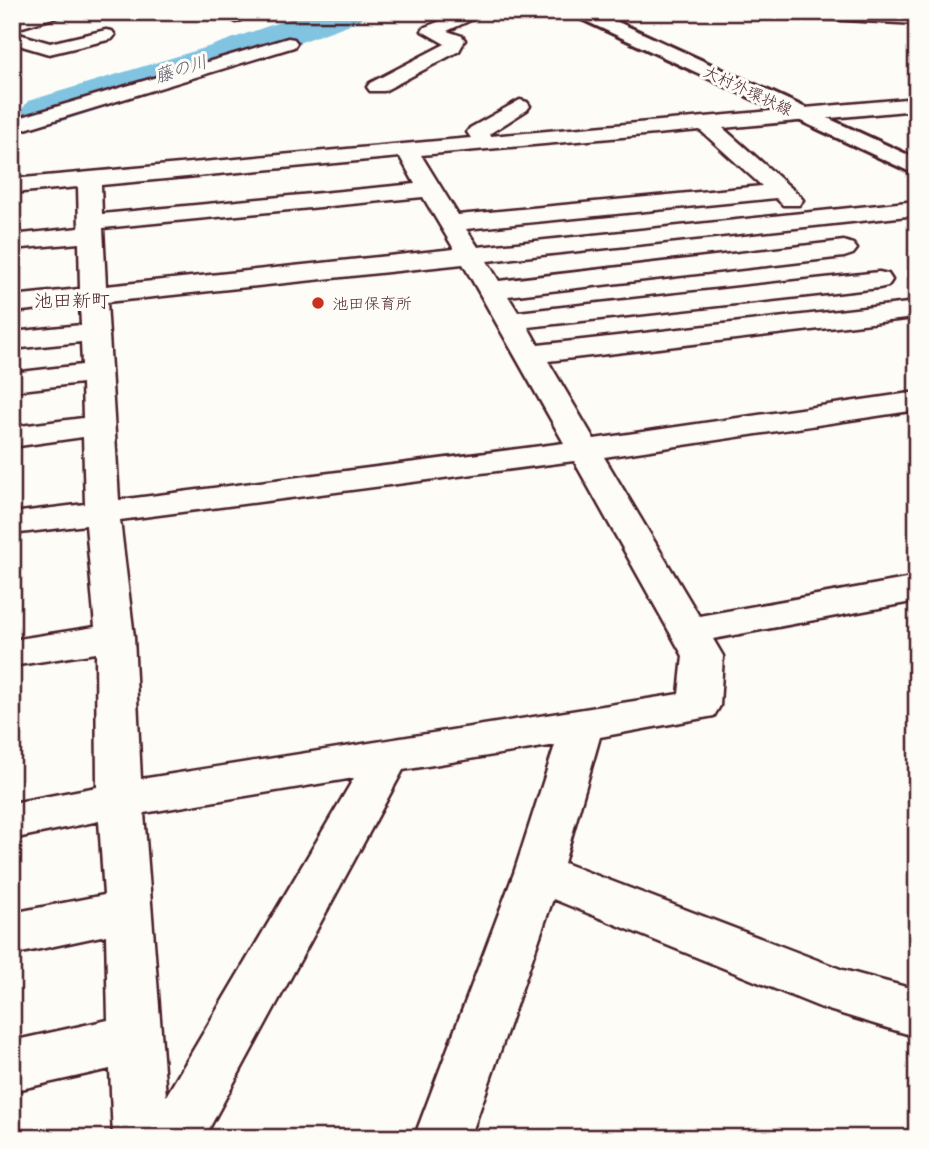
<svg xmlns="http://www.w3.org/2000/svg" width="929" height="1150" font-family="Pangolin,'Klee One',sans-serif">
	<style>
		.lines { fill: none; stroke-linecap: round; stroke-linejoin: round }
		.river { fill: #80c4e1; fill-rule: evenodd }
		.street-casing { stroke: #4a1f2b; stroke-width: 5 }
		.secondary-casing { stroke: #4a1f2b; stroke-width: 6 }
		.street { fill: #fdfcf7; fill-rule: evenodd }
		.secondary { fill: #fdfcf7; fill-rule: evenodd }
		.poi-dot { fill: #c8321e; stroke: #fdfcf7; stroke-width: 2.5 }
		.labels { text-anchor: middle; stroke-width: 6; stroke-linejoin: round; paint-order: stroke }
		.far-street-label { font-size: 16px; fill: #4a1f2b; stroke: #fdfcf7 }
		.far-poi-label { font-size: 16px; fill: #4a1f2b; stroke: #fdfcf7; text-anchor: start }
		.far-water-label { font-size: 18px; font-style: italic; fill: #5d596b; stroke: #fdfcf7 }
		.far-quarter-label { font-size: 19px; fill: #4a1f2b; stroke: #fdfcf7 }
	</style>
	<rect width="100%" height="100%" fill="#fdfcf7"/>
	<filter id="ink" filterUnits="userSpaceOnUse"><feTurbulence type="fractalNoise" baseFrequency=".0143" numOctaves="2"/><feDisplacementMap in="SourceGraphic" scale="14" xChannelSelector="R" yChannelSelector="G"/><feConvolveMatrix kernelMatrix="1 2 1 2 8 2 1 2 1" color-interpolation-filters="sRGB"/></filter>
	<g filter="url(#ink)">
		<g class="lines">
			<path class="river" d="M 309,12 L 366,12 L 361,20 L 241,64 L 62,121 L 45,125 L 28,121 L 21,111 L 28,101 L 211,46 Z"/>
			<g class="street-casing">
				<path id="street" d="M 36,12 L 62,12 L 60,16 L 12,30 L 12,19 Z
					M 257,12 L 236,22 L 228,17 L 233,12 Z
					M 464,12 L 488,12 L 447,31 L 462,36 L 465,40 L 459,51 L 384,91 L 370,91 L 367,87 L 370,83 L 445,44 L 422,31 L 425,27 Z
					M 780,12 L 917,14 L 917,24 L 788,17 Z
					M 106,30 L 112,31 L 115,35 L 112,39 L 49,54 L 12,43 L 12,32 L 50,43 Z
					M 288,38 L 294,39 L 297,43 L 294,47 L 12,133 L 12,120 Z
					M 917,98 L 917,110 L 723,128 L 799,195 L 803,200 L 799,205 L 783,205 L 776,198 L 466,229 L 478,247 L 917,201 L 917,215 L 487,261 L 499,281 L 844,241 L 853,244 L 857,249 L 853,254 L 844,257 L 508,296 L 518,312 L 879,272 L 888,274 L 892,280 L 888,286 L 879,288 L 528,327 L 538,345 L 917,302 L 917,318 L 914,318 L 548,361 L 594,439 L 917,392 L 917,410 L 604,457 L 699,616 L 917,577 L 917,601 L 713,639 L 723,656 L 720,706 L 714,716 L 600,737 L 564,863 L 843,970 L 917,990 L 917,1037 L 822,1008 L 553,899 L 470,1138 L 414,1138 L 514,873 L 555,745 L 403,770 L 204,1138 L 113,1138 L 110,1069 L 12,1091 L 12,1041 L 108,1020 L 106,935 L 12,955 L 12,913 L 104,895 L 99,821 L 12,839 L 12,803 L 97,787 L 96,653 L 12,666 L 12,640 L 95,627 L 86,525 L 12,534 L 12,513 L 85,504 L 83,437 L 12,447 L 12,427 L 83,418 L 82,383 L 12,391 L 12,373 L 82,365 L 81,342 L 12,349 L 12,332 L 81,325 L 80,305 L 12,312 L 12,296 L 80,289 L 79,243 L 12,249 L 12,235 L 79,228 L 78,187 L 12,193 L 12,179 L 471,138 L 467,132 L 470,128 L 520,100 L 527,102 L 530,106 L 527,110 L 489,134 L 491,136 ZM 700,130 L 762,186 L 458,215 L 421,155 ZM 400,157 L 415,184 L 102,214 L 101,185 ZM 423,197 L 454,249 L 106,286 L 103,228 ZM 463,264 L 564,443 L 119,500 L 107,302 ZM 574,461 L 683,656 L 679,694 L 141,779 L 134,637 L 120,520 ZM 354,778 L 166,1096 L 144,813 Z"/>
			</g>
			<g class="secondary-casing">
				<path id="secondary" d="M 572,12 L 596,12 L 917,159 L 917,175 L 575,16 Z"/>
			</g>
			<use href="#street" class="street"/>
			<use href="#secondary" class="secondary"/>
		</g>
	</g>
	<circle class="poi-dot" cx="318" cy="303" r="7"/>
	<g class="labels">
		<g class="far-street-label">
			<text transform="translate(748 90) rotate(25)" y="6">大村外環状線</text>
		</g>
		<g class="far-poi-label">
			<text x="332" y="309">池田保育所</text>
		</g>
		<g class="far-water-label">
			<text transform="translate(181 69) rotate(-17)" y="6">藤の川</text>
		</g>
		<g class="far-quarter-label">
			<text x="72" y="307">池田新町</text>
		</g>
	</g>
	<rect width="929" height="1150" fill="none" stroke="#fdfcf7" stroke-width="42"/>
	<rect x="21" y="21" width="887" height="1108" fill="none" stroke="#4a1f2b" stroke-width="2.5" filter="url(#ink)"/>
</svg>
